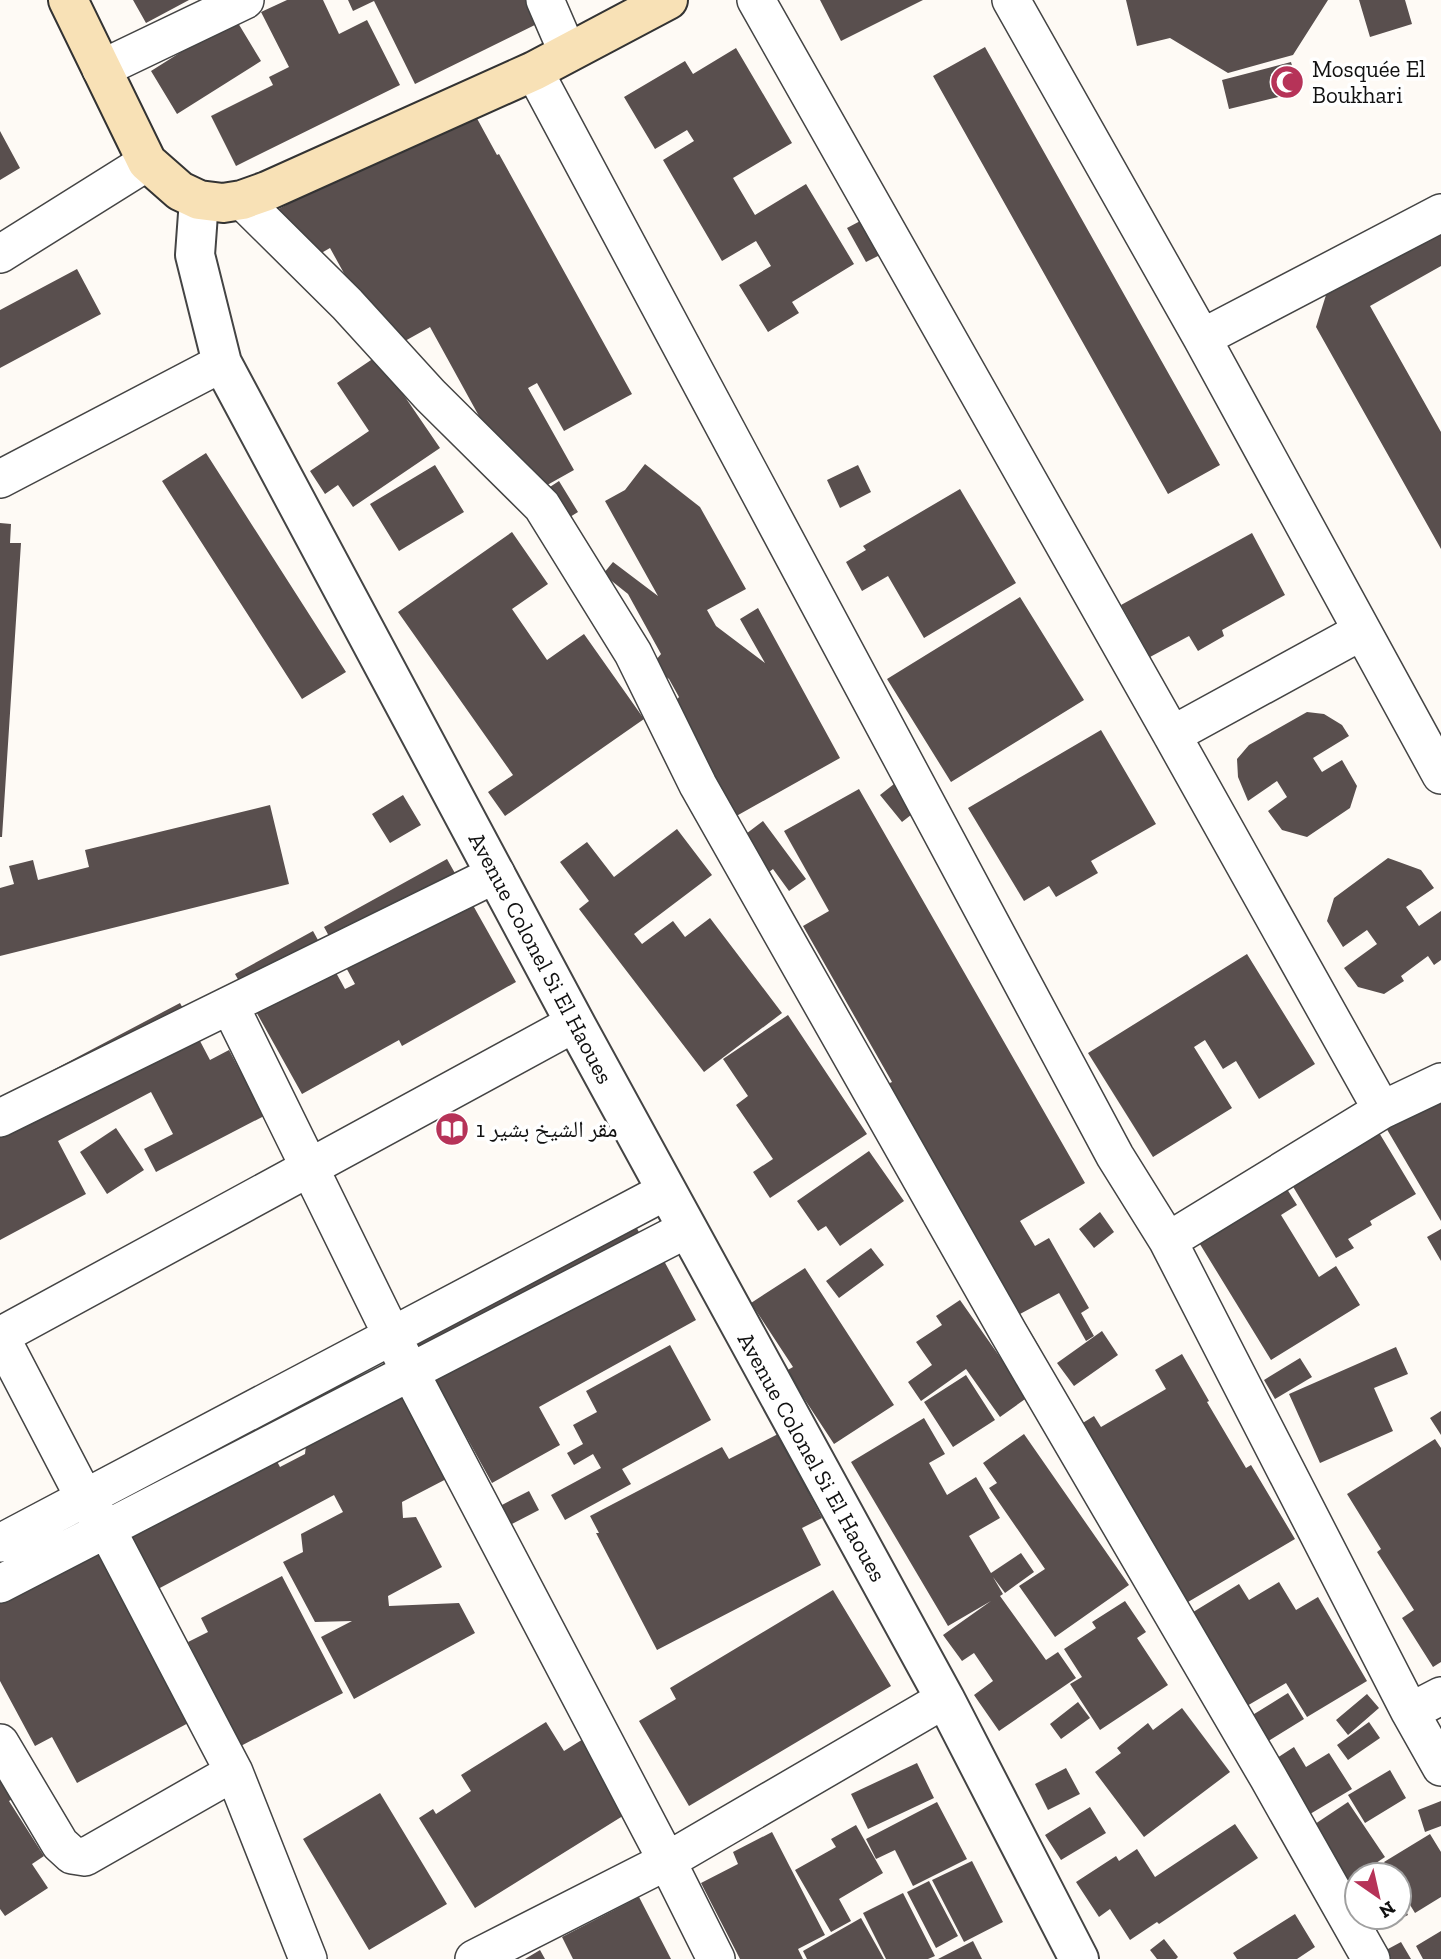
<svg xmlns="http://www.w3.org/2000/svg" width="1441" height="1959" font-family="'Zilla Slab','Noto Naskh Arabic',serif">
	<style>
		.building { fill: #594f4e }
		.lines { fill: none; stroke-linecap: round; stroke-linejoin: round }
		.minor-casing { stroke: #444; stroke-width: 40 }
		.tertiary-casing { stroke: #444; stroke-width: 42 }
		.secondary-casing { stroke: #333; stroke-width: 42 }
		.minor { stroke: #fff; stroke-width: 37 }
		.tertiary { stroke: #fff; stroke-width: 38 }
		.secondary { stroke: #f8e1b6; stroke-width: 38 }
		.labels { text-anchor: middle; stroke-width: 7; stroke-linejoin: round; paint-order: stroke }
		.poi-label { font-size: 23px; fill: #111; stroke: #fff; text-anchor: start }
		.street-label { font-size: 23px; fill: #111; stroke: #fff }
	</style>
	<rect width="100%" height="100%" fill="#fefaf5"/>
	<path class="building" d="M 133,0 L 189,0 L 146,23 Z
		M 287,0 L 323,0 L 339,34 L 367,20 L 400,85 L 236,166 L 211,116 L 273,85 L 269,77 L 289,67 L 261,12 Z
		M 348,0 L 540,0 L 549,18 L 415,84 L 374,1 L 353,11 Z
		M 820,0 L 923,0 L 841,41 Z
		M 1126,0 L 1328,0 L 1293,55 L 1228,73 L 1170,38 L 1137,46 Z
		M 1359,0 L 1405,0 L 1412,24 L 1370,37 Z
		M 235,18 L 261,61 L 177,114 L 151,71 Z
		M 985,47 L 1220,465 L 1168,494 L 933,76 Z
		M 736,48 L 792,143 L 733,178 L 755,215 L 806,184 L 854,264 L 792,302 L 799,313 L 768,332 L 739,285 L 771,266 L 756,241 L 722,261 L 663,160 L 694,141 L 687,130 L 655,149 L 624,97 L 685,61 L 693,74 Z
		M 1291,62 L 1299,92 L 1229,109 L 1222,80 Z
		M 474,113 L 497,155 L 499,154 L 632,394 L 564,431 L 537,383 L 528,388 L 574,470 L 524,498 L 430,327 L 387,351 L 330,248 L 304,263 L 275,211 L 405,140 L 410,149 Z
		M 0,131 L 20,168 L 0,180 Z
		M 1441,208 L 1441,266 L 1370,306 L 1441,432 L 1441,549 L 1316,327 L 1336,263 Z
		M 864,219 L 882,254 L 866,262 L 847,228 Z
		M 77,269 L 101,314 L 0,368 L 0,310 Z
		M 377,356 L 440,448 L 353,507 L 338,485 L 325,494 L 310,471 L 369,431 L 337,383 Z
		M 206,453 L 346,672 L 302,699 L 162,481 Z
		M 645,464 L 700,507 L 746,589 L 707,610 L 716,626 L 765,663 L 740,619 L 758,608 L 840,758 L 715,828 L 675,702 L 679,697 L 669,679 L 651,666 L 661,654 L 628,594 L 603,574 L 613,562 L 658,596 L 605,501 L 625,490 Z
		M 435,465 L 464,512 L 399,551 L 370,504 Z
		M 858,465 L 871,492 L 840,508 L 827,480 Z
		M 559,481 L 578,512 L 549,530 L 530,500 Z
		M 960,489 L 1016,583 L 924,638 L 888,576 L 862,591 L 846,562 L 866,550 L 863,546 Z
		M 0,523 L 11,524 L 10,543 L 21,543 L 2,837 L 0,837 Z
		M 512,532 L 548,584 L 512,609 L 547,660 L 584,634 L 644,719 L 505,816 L 488,792 L 513,775 L 398,612 Z
		M 1252,533 L 1285,595 L 1222,630 L 1224,636 L 1198,651 L 1189,636 L 1150,657 L 1121,605 Z
		M 1020,597 L 1084,700 L 951,782 L 887,679 Z
		M 1307,712 L 1324,714 L 1342,725 L 1349,736 L 1313,758 L 1322,772 L 1342,760 L 1357,786 L 1350,808 L 1307,837 L 1282,830 L 1268,811 L 1287,797 L 1277,781 L 1248,801 L 1238,777 L 1237,759 L 1249,745 Z
		M 1101,730 L 1156,824 L 1091,861 L 1098,873 L 1056,897 L 1049,886 L 1024,901 L 968,808 Z
		M 908,773 L 930,800 L 902,822 L 880,795 Z
		M 859,789 L 1085,1183 L 1020,1221 L 1035,1246 L 1049,1238 L 1089,1308 L 1081,1313 L 1094,1336 L 1086,1341 L 1059,1293 L 1020,1314 L 1040,1348 L 1025,1357 L 883,1086 L 892,1082 L 803,926 L 829,911 L 784,831 Z
		M 403,795 L 421,825 L 390,843 L 372,814 Z
		M 270,805 L 289,884 L 0,956 L 0,888 L 14,884 L 9,866 L 33,860 L 38,880 L 89,867 L 85,850 Z
		M 763,821 L 806,879 L 789,891 L 773,869 L 761,878 L 734,843 Z
		M 677,829 L 712,875 L 634,934 L 642,944 L 673,921 L 685,937 L 710,918 L 782,1013 L 704,1072 L 579,909 L 589,901 L 560,862 L 587,842 L 614,877 Z
		M 1388,858 L 1421,870 L 1434,888 L 1406,907 L 1419,926 L 1441,911 L 1441,960 L 1434,965 L 1428,956 L 1401,976 L 1404,981 L 1384,994 L 1358,987 L 1344,968 L 1377,944 L 1367,930 L 1343,947 L 1327,921 L 1334,898 Z
		M 447,859 L 516,982 L 402,1046 L 399,1040 L 302,1094 L 235,974 L 313,931 L 345,989 L 355,984 L 324,927 Z
		M 1247,954 L 1315,1064 L 1259,1099 L 1236,1061 L 1223,1069 L 1205,1040 L 1194,1047 L 1232,1108 L 1153,1157 L 1088,1053 Z
		M 180,1003 L 210,1060 L 229,1050 L 252,1093 L 275,1081 L 287,1104 L 156,1172 L 144,1149 L 173,1134 L 151,1092 L 58,1141 L 86,1194 L 0,1240 L 0,1098 Z
		M 788,1015 L 867,1134 L 770,1198 L 753,1172 L 773,1159 L 736,1105 L 748,1096 L 723,1059 Z
		M 1441,1102 L 1441,1221 L 1382,1121 Z
		M 1372,1121 L 1416,1194 L 1370,1221 L 1372,1225 L 1348,1239 L 1354,1248 L 1336,1258 L 1286,1175 Z
		M 116,1128 L 144,1170 L 107,1194 L 80,1152 Z
		M 869,1151 L 904,1201 L 840,1246 L 826,1226 L 818,1231 L 797,1201 Z
		M 1275,1170 L 1297,1205 L 1281,1215 L 1319,1277 L 1336,1266 L 1360,1305 L 1271,1360 L 1187,1223 Z
		M 1100,1212 L 1114,1232 L 1094,1248 L 1079,1229 Z
		M 634,1223 L 656,1263 L 663,1259 L 696,1320 L 539,1407 L 560,1445 L 492,1483 L 415,1344 Z
		M 1441,1229 L 1441,1261 L 1427,1237 Z
		M 871,1248 L 884,1265 L 839,1298 L 826,1281 Z
		M 805,1268 L 894,1405 L 834,1444 L 786,1371 L 793,1367 L 751,1303 Z
		M 960,1300 L 1028,1397 L 1000,1417 L 966,1369 L 921,1401 L 908,1382 L 932,1365 L 916,1342 L 942,1325 L 936,1316 Z
		M 1102,1331 L 1118,1355 L 1074,1386 L 1057,1363 Z
		M 670,1345 L 711,1420 L 622,1469 L 631,1484 L 565,1520 L 551,1495 L 601,1468 L 593,1454 L 574,1465 L 567,1453 L 583,1444 L 573,1425 L 597,1412 L 586,1391 Z
		M 1396,1347 L 1408,1374 L 1374,1388 L 1393,1431 L 1320,1463 L 1289,1394 Z
		M 1182,1354 L 1209,1401 L 1207,1402 L 1246,1468 L 1251,1465 L 1295,1539 L 1188,1602 L 1104,1459 L 1094,1465 L 1073,1429 L 1094,1416 L 1101,1427 L 1166,1389 L 1155,1370 Z
		M 1300,1358 L 1312,1377 L 1275,1399 L 1264,1380 Z
		M 397,1368 L 454,1475 L 402,1502 L 403,1518 L 416,1517 L 442,1567 L 388,1596 L 389,1606 L 459,1603 L 475,1633 L 354,1699 L 321,1637 L 352,1621 L 315,1622 L 283,1562 L 303,1552 L 301,1534 L 343,1512 L 334,1495 L 158,1589 L 111,1500 L 197,1454 L 271,1450 L 280,1467 L 305,1454 L 306,1445 Z
		M 966,1375 L 995,1420 L 953,1447 L 924,1402 Z
		M 1441,1411 L 1441,1435 L 1430,1418 Z
		M 924,1418 L 945,1454 L 929,1463 L 947,1495 L 976,1477 L 1000,1518 L 969,1536 L 991,1573 L 1021,1553 L 1034,1572 L 1005,1593 L 993,1577 L 1003,1594 L 1000,1596 L 1046,1660 L 1058,1652 L 1076,1678 L 999,1731 L 974,1695 L 993,1681 L 974,1653 L 962,1661 L 943,1635 L 991,1601 L 948,1626 L 851,1462 Z
		M 778,1434 L 822,1518 L 802,1528 L 821,1565 L 657,1650 L 596,1533 L 599,1533 L 590,1516 L 722,1447 L 729,1459 Z
		M 1024,1434 L 1129,1585 L 1055,1637 L 1019,1586 L 1045,1569 L 989,1488 L 997,1483 L 983,1463 Z
		M 1435,1439 L 1441,1448 L 1441,1662 L 1433,1667 L 1402,1618 L 1414,1610 L 1377,1552 L 1381,1549 L 1347,1494 Z
		M 529,1491 L 539,1510 L 510,1525 L 500,1506 Z
		M 85,1522 L 192,1721 L 77,1783 L 52,1737 L 35,1746 L 0,1681 L 0,1568 Z
		M 282,1576 L 343,1693 L 235,1749 L 199,1680 L 205,1676 L 188,1642 L 208,1632 L 201,1618 Z
		M 1279,1582 L 1296,1610 L 1318,1597 L 1367,1681 L 1307,1717 L 1286,1683 L 1240,1710 L 1185,1617 L 1239,1584 L 1249,1600 Z
		M 833,1590 L 891,1686 L 689,1806 L 639,1721 L 676,1699 L 670,1688 Z
		M 1125,1601 L 1146,1632 L 1137,1638 L 1168,1685 L 1100,1730 L 1070,1684 L 1082,1677 L 1064,1649 L 1096,1628 L 1092,1622 Z
		M 1288,1693 L 1304,1719 L 1254,1750 L 1238,1724 Z
		M 1367,1694 L 1379,1708 L 1348,1735 L 1336,1720 Z
		M 1078,1702 L 1090,1718 L 1061,1739 L 1050,1724 Z
		M 1182,1708 L 1230,1772 L 1144,1837 L 1095,1772 L 1121,1753 L 1117,1748 L 1148,1723 L 1153,1730 Z
		M 546,1722 L 564,1751 L 588,1736 L 634,1809 L 475,1908 L 419,1818 L 433,1809 L 436,1814 L 471,1791 L 461,1775 Z
		M 1369,1722 L 1380,1738 L 1348,1760 L 1337,1745 Z
		M 1294,1747 L 1306,1767 L 1329,1753 L 1352,1789 L 1300,1820 L 1266,1765 Z
		M 0,1752 L 25,1791 L 9,1801 L 44,1856 L 32,1864 L 48,1888 L 5,1916 L 0,1909 Z
		M 917,1763 L 934,1798 L 868,1829 L 851,1794 Z
		M 1066,1768 L 1080,1794 L 1048,1810 L 1035,1784 Z
		M 1390,1770 L 1406,1798 L 1365,1823 L 1348,1795 Z
		M 380,1793 L 447,1904 L 369,1950 L 303,1839 Z
		M 1441,1801 L 1441,1826 L 1425,1832 L 1418,1810 Z
		M 937,1802 L 967,1859 L 913,1886 L 895,1850 L 876,1859 L 866,1839 Z
		M 1348,1802 L 1385,1857 L 1336,1890 L 1300,1834 Z
		M 1090,1807 L 1106,1833 L 1061,1860 L 1045,1835 Z
		M 1235,1824 L 1258,1858 L 1159,1924 L 1157,1922 L 1130,1940 L 1110,1909 L 1099,1917 L 1076,1882 L 1116,1856 L 1119,1861 L 1137,1849 L 1155,1877 Z
		M 856,1825 L 883,1873 L 839,1899 L 851,1921 L 831,1932 L 795,1870 L 836,1847 L 831,1839 Z
		M 772,1832 L 825,1935 L 798,1949 L 803,1959 L 740,1959 L 701,1883 L 738,1864 L 733,1852 Z
		M 1430,1834 L 1441,1852 L 1441,1897 L 1415,1913 L 1399,1887 L 1399,1875 L 1392,1875 L 1384,1862 Z
		M 972,1861 L 1003,1922 L 964,1942 L 932,1880 Z
		M 1384,1867 L 1388,1875 L 1368,1875 Z
		M 929,1881 L 958,1936 L 936,1948 L 907,1892 Z
		M 1357,1881 L 1357,1917 L 1399,1917 L 1399,1897 L 1408,1915 L 1353,1942 L 1329,1894 Z
		M 903,1893 L 935,1956 L 928,1959 L 886,1959 L 863,1913 Z
		M 639,1897 L 671,1959 L 573,1959 L 562,1937 Z
		M 1295,1914 L 1315,1947 L 1297,1959 L 1237,1959 L 1233,1953 Z
		M 861,1918 L 884,1959 L 807,1959 L 803,1951 Z
		M 1441,1931 L 1441,1959 L 1423,1959 L 1416,1946 Z
		M 1164,1939 L 1178,1957 L 1176,1959 L 1157,1959 L 1150,1950 Z
		M 973,1941 L 982,1959 L 938,1959 Z
		M 1401,1942 L 1411,1959 L 1377,1959 L 1375,1956 Z
		M 540,1950 L 545,1959 L 525,1959 Z"/>
	<g class="lines">
		<g class="minor-casing">
			<path id="minor" d="M 545,0 L 568,53
				M 756,0 L 1172,735 L 1382,1110
				M 1011,0 L 1202,338 L 1441,775
				M 101,69 L 245,0
				M 534,71 L 1115,1156 L 1168,1241 L 1410,1712 L 1441,1767
				M 242,200 L 347,304 L 430,395 L 542,506 L 633,653 L 698,785 L 1008,1332 L 1268,1777 L 1371,1959
				M 0,254 L 147,162
				M 1202,338 L 1441,213
				M 0,479 L 222,363
				M 1172,735 L 1362,631
				M 230,1006 L 410,1372 L 667,1861 L 716,1959
				M 0,1118 L 496,874
				M 1168,1241 L 1382,1110 L 1441,1082
				M 0,1336 L 84,1497 L 106,1528 L 234,1772 L 308,1959
				M 0,1336 L 575,1023
				M 0,1543 L 666,1191
				M 0,1584 L 687,1229
				M 1410,1712 L 1441,1696
				M 0,1743 L 60,1844 L 72,1855 L 85,1857 L 234,1772
				M 474,1959 L 667,1861 L 945,1699"/>
		</g>
		<g class="tertiary-casing">
			<path id="tertiary" d="M 199,200 L 195,255 L 222,363 L 575,1023 L 945,1699 L 1079,1959"/>
		</g>
		<g class="secondary-casing">
			<path id="secondary" d="M 68,0 L 147,162 L 180,191 L 199,200 L 223,203 L 242,200 L 267,191 L 534,71 L 668,0"/>
		</g>
		<use href="#minor" class="minor"/>
		<use href="#tertiary" class="tertiary"/>
		<use href="#secondary" class="secondary"/>
	</g>
	<defs>
		<g id="mosque-disc" transform="scale(1.75)"><circle r="9.5" fill="#b63358" stroke="#fff"/><path d="M3.5-4.9A6 6 0 1 0 3.5 4.9A5 5 0 1 1 3.5-4.9Z" fill="#fff"/></g>
		<g id="library-disc" transform="scale(1.75)"><circle r="9.5" fill="#b63358" stroke="#fff"/><path d="M-6-4Q-3-5.5-.7-3.5V5Q-3 3-6 4ZM6-4Q3-5.5 .7-3.5V5Q3 3 6 4Z" fill="#fff"/></g>
	</defs>
	<g fill-rule="evenodd">
		<use href="#mosque-disc" x="1287" y="82"/>
		<use href="#library-disc" x="452" y="1129"/>
	</g>
	<g class="labels">
		<g class="poi-label">
			<text x="1312" y="77">Mosquée El<tspan x="1312" dy="26">Boukhari</tspan></text>
			<text x="476" y="1137">مقر الشيخ بشير 1</text>
		</g>
		<g class="street-label">
			<text transform="translate(541 958) rotate(62)" y="8">Avenue Colonel Si El Haoues</text>
			<text transform="translate(812 1457) rotate(61)" y="8">Avenue Colonel Si El Haoues</text>
		</g>
	</g>
	<g transform="translate(1378 1896) rotate(146)"><circle r="33" fill="#ffffff" stroke="#a0a0a0" stroke-width="2"/>
	<path d="M0-5L12 26L0 18L-12 26Z" fill="#b63358"/>
	<text y="-10" font-size="19" font-weight="bold" text-anchor="middle" fill="#111111">N</text>
	</g>
</svg>
